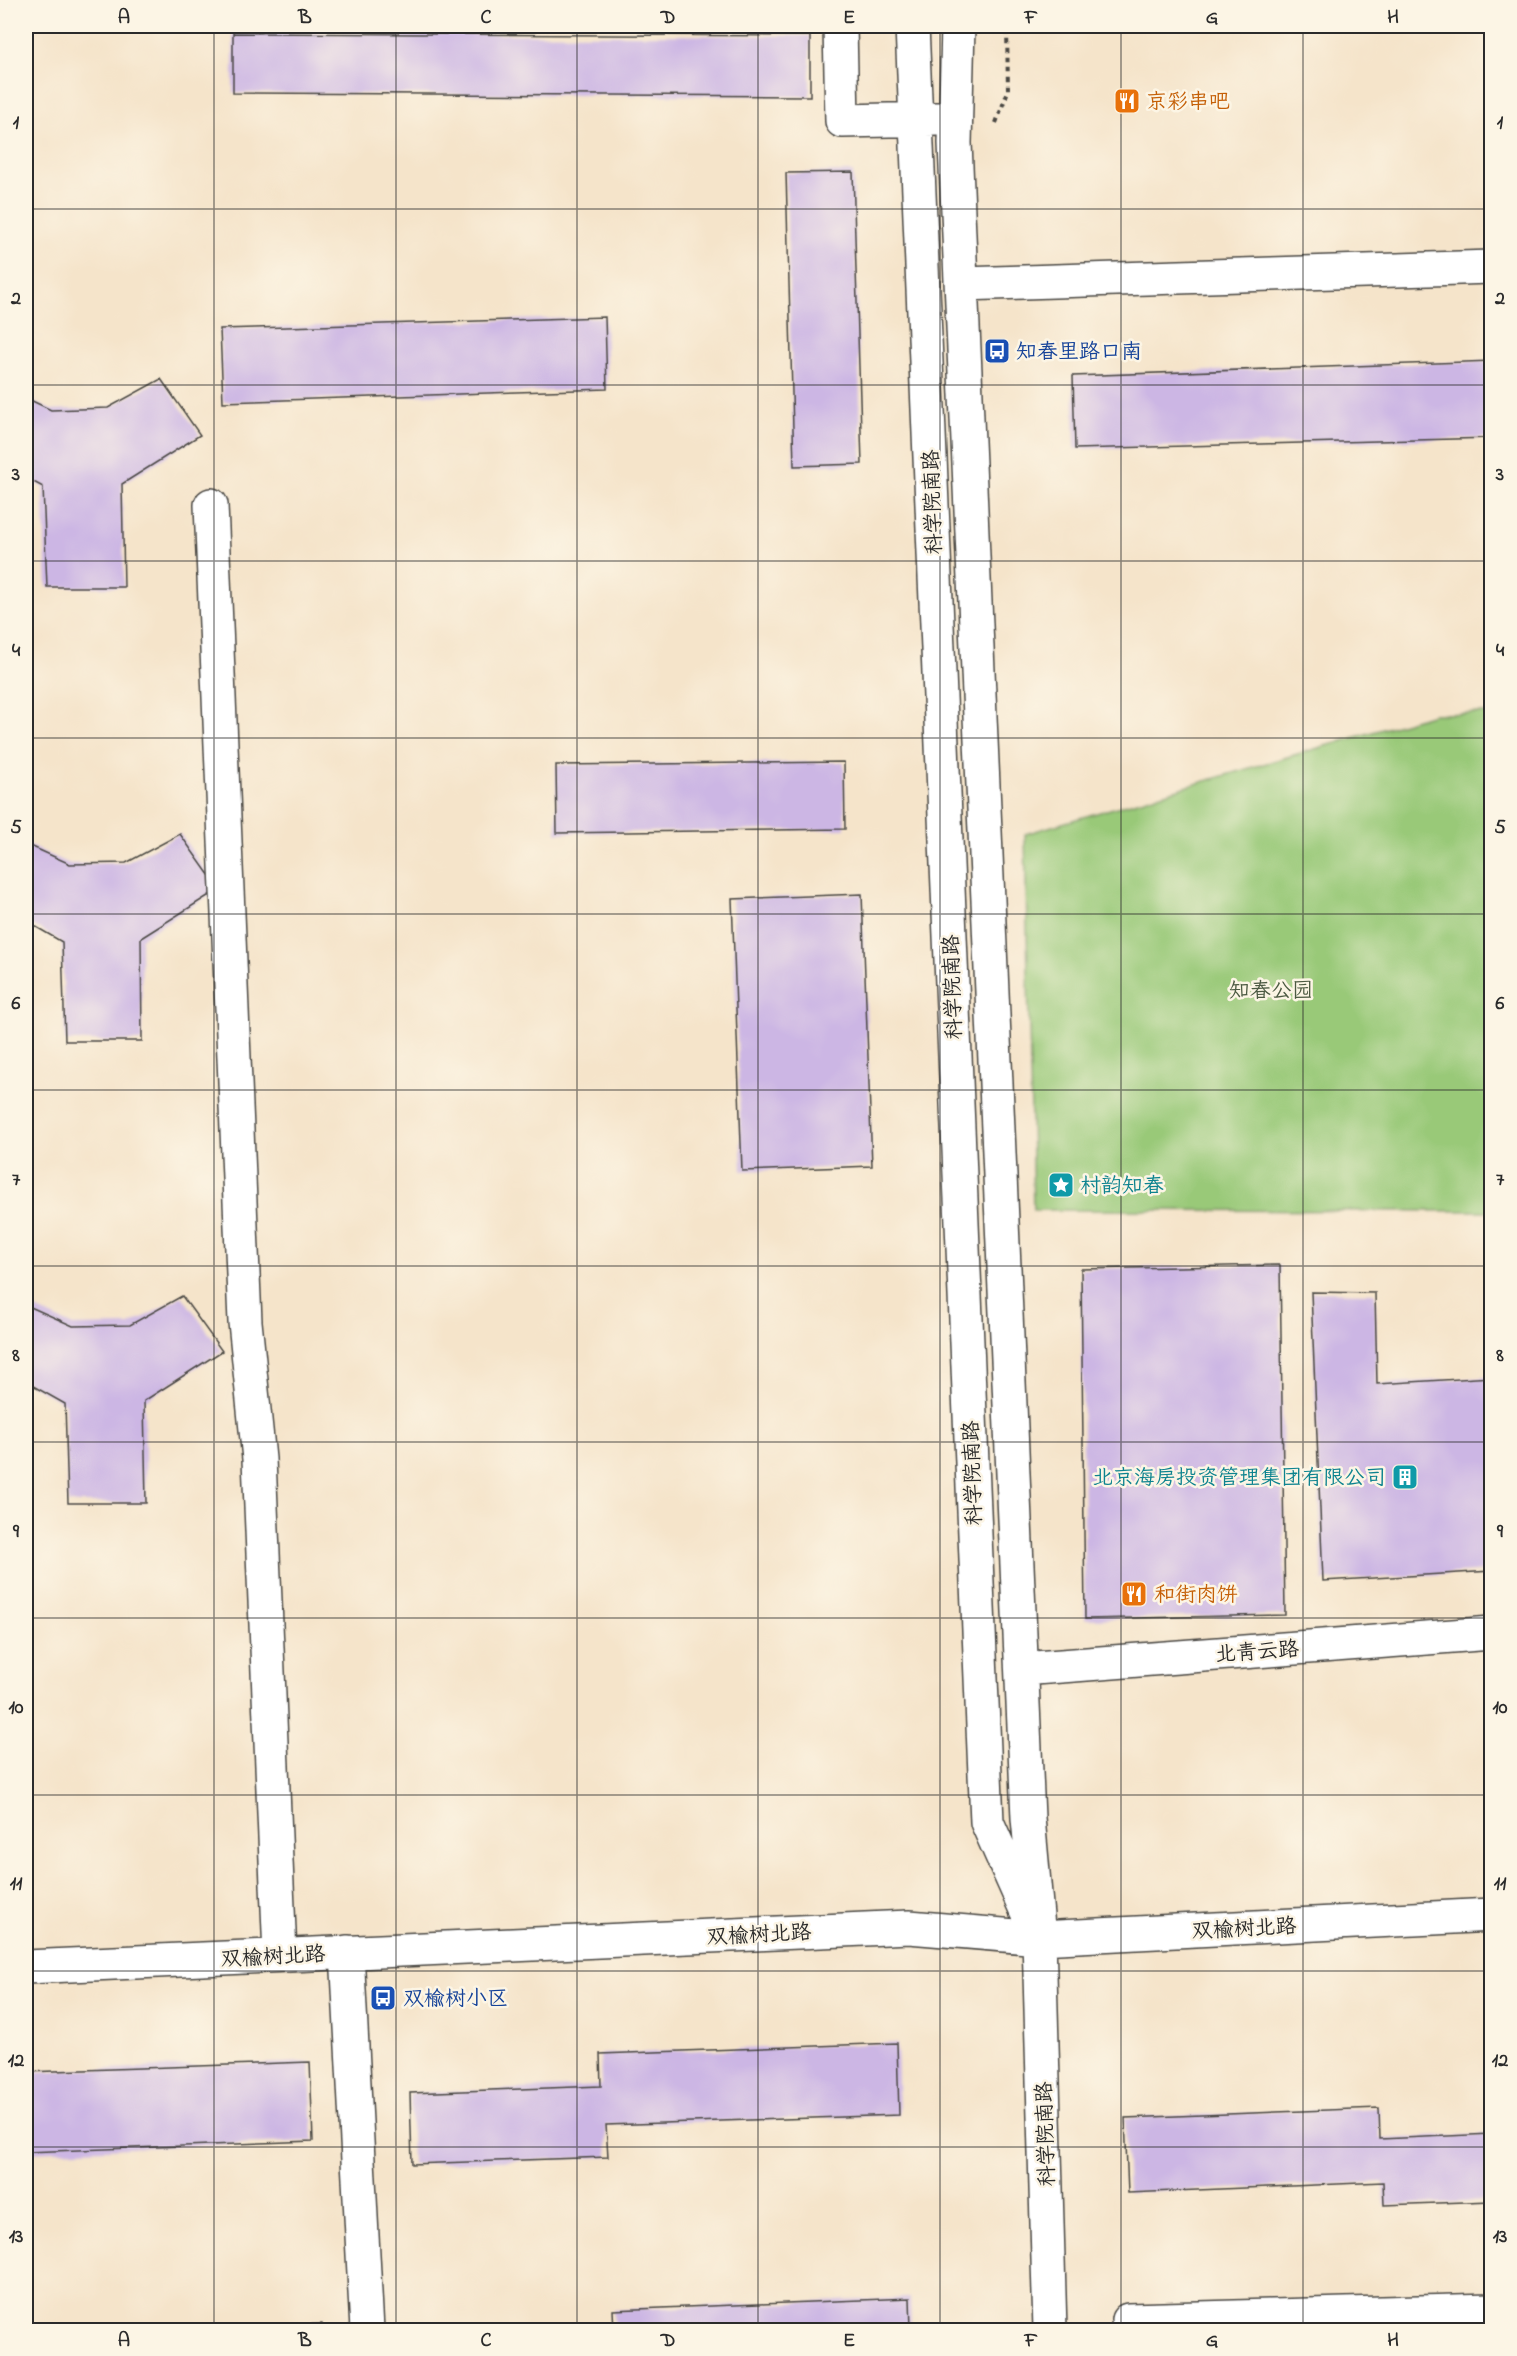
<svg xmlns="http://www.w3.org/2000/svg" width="1517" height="2356" font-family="'Indie Flower','LXGW WenKai TC',sans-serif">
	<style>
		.green { fill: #99c978; stroke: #627a52; stroke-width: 1.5 }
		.building { fill: #ccb6e4 }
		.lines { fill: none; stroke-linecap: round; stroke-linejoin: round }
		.minor-casing { stroke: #494743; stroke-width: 36 }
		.path { stroke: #494743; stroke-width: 4; stroke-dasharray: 4.5 4.5; stroke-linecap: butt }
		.minor { stroke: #fff; stroke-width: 33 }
		.grid { fill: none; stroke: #2b2b2b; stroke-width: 1.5; stroke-opacity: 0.55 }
		.labels { text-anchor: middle; stroke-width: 5; stroke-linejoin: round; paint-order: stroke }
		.food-label { font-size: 21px; fill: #c56008; stroke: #fcf5e5; text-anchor: start }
		.transit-label { font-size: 21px; fill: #164399; stroke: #fcf5e5; text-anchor: start }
		.street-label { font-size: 21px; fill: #2b2b2b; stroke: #fcf5e5 }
		.park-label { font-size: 21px; fill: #4c5a42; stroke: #fcf5e5 }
		.culture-label { font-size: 21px; fill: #0d838f; stroke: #fcf5e5; text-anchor: start }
		.neatline { fill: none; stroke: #2b2b2b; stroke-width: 2 }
		.grid-label { font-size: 20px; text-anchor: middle; font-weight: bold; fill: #2b2b2b }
	</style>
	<rect width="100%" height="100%" fill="#fcf5e5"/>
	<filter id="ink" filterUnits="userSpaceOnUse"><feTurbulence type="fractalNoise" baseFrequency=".0167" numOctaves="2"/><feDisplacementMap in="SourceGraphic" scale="12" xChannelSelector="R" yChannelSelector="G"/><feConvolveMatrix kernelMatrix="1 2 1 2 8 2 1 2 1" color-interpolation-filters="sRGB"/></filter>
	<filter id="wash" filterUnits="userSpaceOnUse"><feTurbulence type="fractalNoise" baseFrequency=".008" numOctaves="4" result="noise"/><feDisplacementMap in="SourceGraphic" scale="24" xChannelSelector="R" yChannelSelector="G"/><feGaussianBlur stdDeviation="1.35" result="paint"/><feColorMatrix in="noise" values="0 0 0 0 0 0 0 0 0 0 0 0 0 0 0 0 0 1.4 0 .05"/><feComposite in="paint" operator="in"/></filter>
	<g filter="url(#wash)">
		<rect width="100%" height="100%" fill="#f5e4ca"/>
		<path class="green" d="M 1491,713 L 1491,1211 L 1033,1210 L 1025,834 L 1434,714 Z"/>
		<g id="blocks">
			<path class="building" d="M 233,33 L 810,36 L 810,96 L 233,93 Z
				M 853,172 L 862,464 L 794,466 L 786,173 Z
				M 605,317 L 607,389 L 223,402 L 220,329 Z
				M 1492,361 L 1492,438 L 1075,449 L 1073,376 Z
				M 161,379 L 200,435 L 122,484 L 124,587 L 47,587 L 43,487 L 26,478 L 26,398 L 51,410 L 108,408 Z
				M 844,762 L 845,829 L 557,833 L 556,765 Z
				M 180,834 L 219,889 L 141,938 L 142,1041 L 65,1041 L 62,942 L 26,921 L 26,844 L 70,864 L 126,863 Z
				M 862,894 L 872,1166 L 742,1171 L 732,899 Z
				M 1280,1265 L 1285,1615 L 1085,1619 L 1081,1269 Z
				M 1311,1292 L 1375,1293 L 1377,1384 L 1492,1377 L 1492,1571 L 1323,1581 Z
				M 182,1296 L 222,1351 L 144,1401 L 146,1503 L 68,1503 L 65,1404 L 26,1382 L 26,1305 L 73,1326 L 130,1325 Z
				M 897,2043 L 899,2115 L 606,2125 L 608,2157 L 412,2164 L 410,2093 L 601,2086 L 600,2054 Z
				M 310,2062 L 313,2141 L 26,2152 L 26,2072 Z
				M 1379,2108 L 1380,2139 L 1492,2134 L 1492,2201 L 1384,2205 L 1383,2182 L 1128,2193 L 1125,2118 Z
				M 910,2298 L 911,2330 L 614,2330 L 613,2310 Z
				M 322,2324 L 322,2330 L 201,2330 L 201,2329 Z"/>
		</g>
	</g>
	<g filter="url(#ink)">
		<use href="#blocks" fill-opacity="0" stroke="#494743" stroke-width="1.5"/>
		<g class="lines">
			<g class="minor-casing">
				<path id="minor" d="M 840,26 L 842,121 L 937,119
					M 912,26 L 987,1822 L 1028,1914
					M 958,26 L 955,143 L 1028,1818 L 1039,1938 L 1050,2330
					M 962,284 L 1492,267
					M 211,505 L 245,1322 L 259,1459 L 280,1955
					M 1022,1669 L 1492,1633
					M 347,1952 L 367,2330
					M 26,1967 L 909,1927 L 1039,1938 L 1492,1915
					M 1128,2320 L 1492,2310"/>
			</g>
			<path class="path" d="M 996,123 L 1008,91 L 1007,26"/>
			<use href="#minor" class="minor"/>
		</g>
	</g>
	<path class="grid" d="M 214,26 L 214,2330M 396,26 L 396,2330M 577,26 L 577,2330M 758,26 L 758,2330M 940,26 L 940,2330M 1121,26 L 1121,2330M 1303,26 L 1303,2330M 26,209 L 1492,209M 26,385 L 1492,385M 26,561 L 1492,561M 26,738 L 1492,738M 26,914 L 1492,914M 26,1090 L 1492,1090M 26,1266 L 1492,1266M 26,1442 L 1492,1442M 26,1618 L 1492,1618M 26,1795 L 1492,1795M 26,1971 L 1492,1971M 26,2147 L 1492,2147"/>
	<defs>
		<g id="restaurant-square" transform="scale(1.35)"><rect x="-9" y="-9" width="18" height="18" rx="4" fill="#e8710a" stroke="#fcf5e5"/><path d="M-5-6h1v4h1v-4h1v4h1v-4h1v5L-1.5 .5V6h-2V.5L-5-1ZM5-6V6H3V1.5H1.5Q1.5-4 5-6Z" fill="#fff"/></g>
		<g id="bus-square" transform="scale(1.35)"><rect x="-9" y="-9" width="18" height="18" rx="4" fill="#1a4fb4" stroke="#fcf5e5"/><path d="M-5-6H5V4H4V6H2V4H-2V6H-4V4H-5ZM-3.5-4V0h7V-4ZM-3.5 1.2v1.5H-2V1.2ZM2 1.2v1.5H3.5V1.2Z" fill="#fff"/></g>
		<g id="sight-square" transform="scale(1.35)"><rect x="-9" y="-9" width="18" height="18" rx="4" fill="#0f9aa8" stroke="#fcf5e5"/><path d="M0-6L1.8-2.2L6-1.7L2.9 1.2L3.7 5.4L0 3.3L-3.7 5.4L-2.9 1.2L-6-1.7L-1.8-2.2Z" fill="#fff"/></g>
		<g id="building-square" transform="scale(1.35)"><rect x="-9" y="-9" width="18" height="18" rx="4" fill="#0f9aa8" stroke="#fcf5e5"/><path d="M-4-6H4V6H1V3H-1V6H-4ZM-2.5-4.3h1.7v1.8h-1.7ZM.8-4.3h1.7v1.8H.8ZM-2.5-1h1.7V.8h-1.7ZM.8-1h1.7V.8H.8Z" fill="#fff"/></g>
	</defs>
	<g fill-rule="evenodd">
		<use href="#restaurant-square" x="1127" y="101"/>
		<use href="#bus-square" x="997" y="351"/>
		<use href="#sight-square" x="1061" y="1185"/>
		<use href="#building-square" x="1405" y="1477"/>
		<use href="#restaurant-square" x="1134" y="1594"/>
		<use href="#bus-square" x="383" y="1998"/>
	</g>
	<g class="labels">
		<g class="food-label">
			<text x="1146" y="108">京彩串吧</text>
			<text x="1154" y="1601">和街肉饼</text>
		</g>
		<g class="transit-label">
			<text x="1016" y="358">知春里路口南</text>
			<text x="403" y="2005">双榆树小区</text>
		</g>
		<g class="street-label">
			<text transform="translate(932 502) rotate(-92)" y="7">科学院南路</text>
			<text transform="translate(952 987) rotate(-92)" y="7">科学院南路</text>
			<text transform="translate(972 1473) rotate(-92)" y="7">科学院南路</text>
			<text transform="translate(1257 1651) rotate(-4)" y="7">北青云路</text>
			<text transform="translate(1244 1928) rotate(-3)" y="7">双榆树北路</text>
			<text transform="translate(759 1934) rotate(-3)" y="7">双榆树北路</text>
			<text transform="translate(273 1956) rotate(-3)" y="7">双榆树北路</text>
			<text transform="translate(1045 2134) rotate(-92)" y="7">科学院南路</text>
		</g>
		<g class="park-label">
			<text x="1271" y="997">知春公园</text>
		</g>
		<g class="culture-label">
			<text x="1080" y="1192">村韵知春</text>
			<text x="1386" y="1484" text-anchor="end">北京海房投资管理集团有限公司</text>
		</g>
	</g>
	<rect width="1517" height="2356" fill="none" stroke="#fcf5e5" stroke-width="66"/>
	<rect x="33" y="33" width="1451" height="2290" class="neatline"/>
	<g class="grid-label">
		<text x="124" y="23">A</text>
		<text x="305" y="23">B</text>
		<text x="486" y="23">C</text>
		<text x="668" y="23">D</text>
		<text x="849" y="23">E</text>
		<text x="1031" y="23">F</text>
		<text x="1212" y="23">G</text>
		<text x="1393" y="23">H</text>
		<text x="16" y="128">1</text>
		<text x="1500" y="128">1</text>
		<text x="16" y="304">2</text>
		<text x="1500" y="304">2</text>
		<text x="16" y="480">3</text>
		<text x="1500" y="480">3</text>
		<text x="16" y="656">4</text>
		<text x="1500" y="656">4</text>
		<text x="16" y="833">5</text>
		<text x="1500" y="833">5</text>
		<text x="16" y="1009">6</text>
		<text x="1500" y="1009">6</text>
		<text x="16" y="1185">7</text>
		<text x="1500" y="1185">7</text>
		<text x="16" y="1361">8</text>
		<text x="1500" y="1361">8</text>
		<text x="16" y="1537">9</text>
		<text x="1500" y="1537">9</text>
		<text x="16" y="1713">10</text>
		<text x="1500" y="1713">10</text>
		<text x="16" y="1889">11</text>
		<text x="1500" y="1889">11</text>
		<text x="16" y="2066">12</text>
		<text x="1500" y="2066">12</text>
		<text x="16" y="2242">13</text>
		<text x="1500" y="2242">13</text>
		<text x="124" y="2346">A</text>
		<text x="305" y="2346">B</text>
		<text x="486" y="2346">C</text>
		<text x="668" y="2346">D</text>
		<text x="849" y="2346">E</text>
		<text x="1031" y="2346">F</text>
		<text x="1212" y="2346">G</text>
		<text x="1393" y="2346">H</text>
	</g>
</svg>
